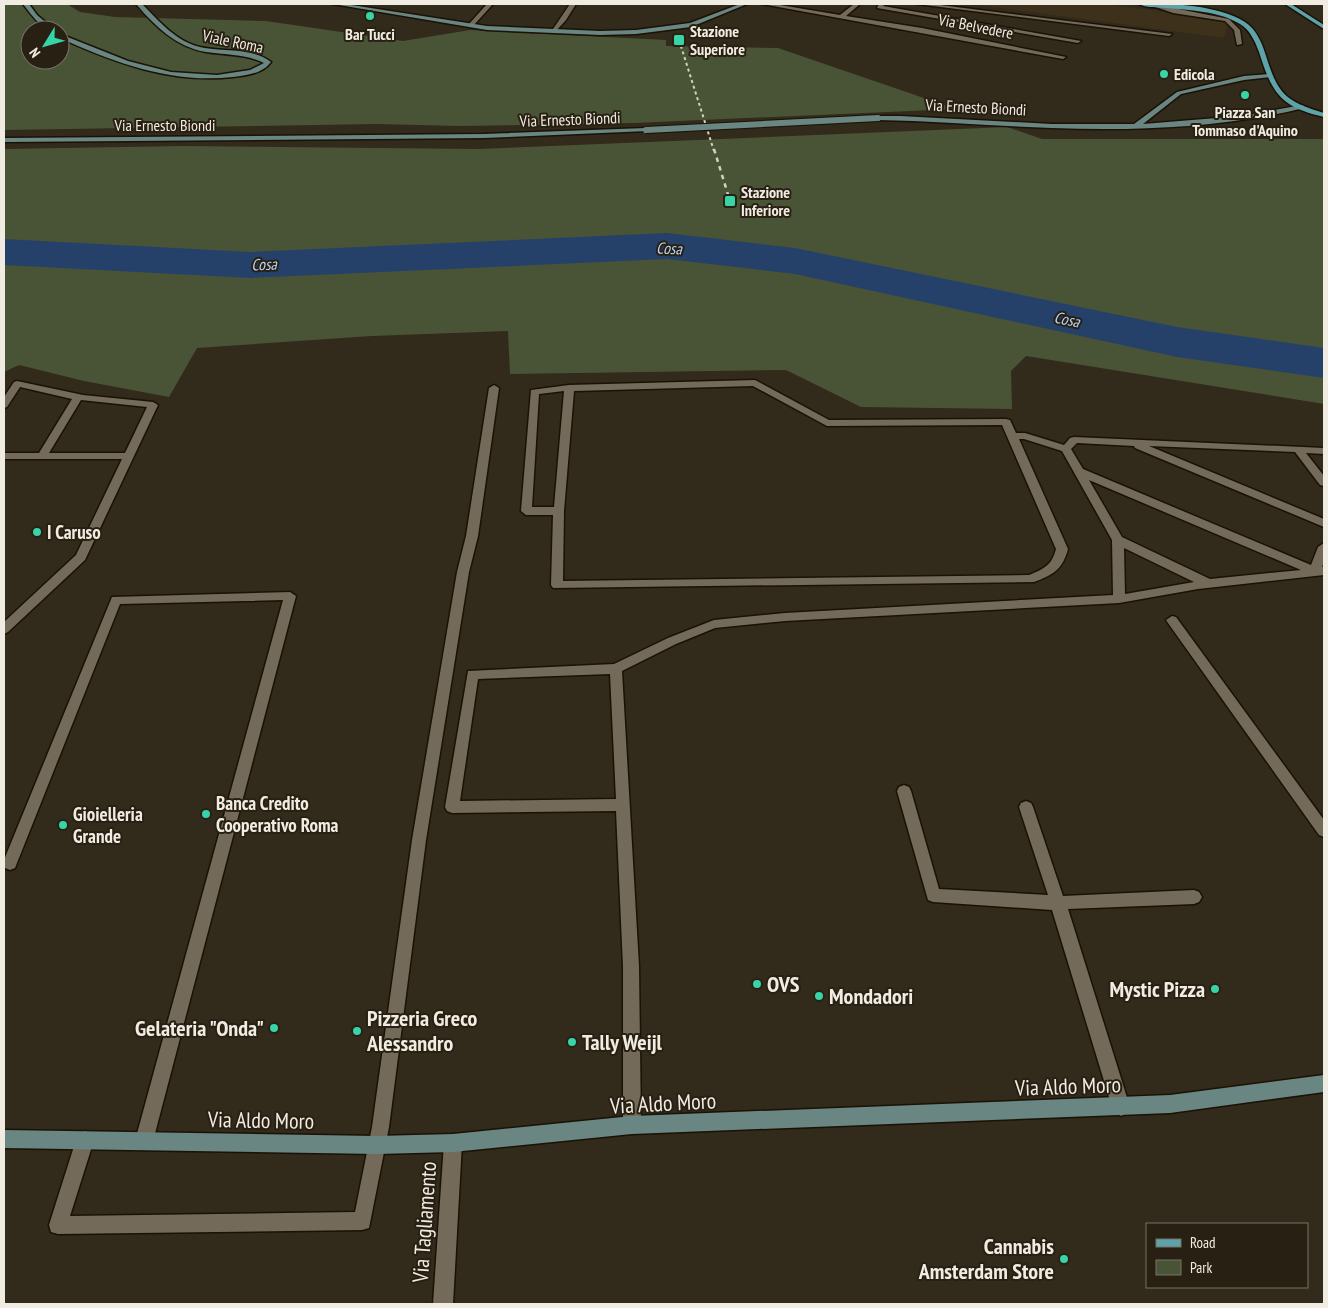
<svg xmlns="http://www.w3.org/2000/svg" width="1328" height="1308" font-family="'PT Sans Narrow',sans-serif">
	<style>
		.built { fill: #3d311c }
		.green { fill: #495436; fill-rule: evenodd }
		.lines { fill: none; stroke-linecap: round; stroke-linejoin: round }
		.river { fill: #254169; fill-rule: evenodd }
		.lane-casing { stroke: #1a1205; stroke-width: 3 }
		.street-casing { stroke: #1a1205; stroke-width: 3 }
		.secondary-casing { stroke: #1a1205; stroke-width: 3 }
		.primary-casing { stroke: #1a1205; stroke-width: 3 }
		.lane { fill: #746a5a; fill-rule: evenodd }
		.street { fill: #746a5a; fill-rule: evenodd }
		.secondary { fill: #698682; fill-rule: evenodd }
		.primary { fill: #5ea2aa; fill-rule: evenodd }
		.rail-far1 { stroke: #d5d0c5; stroke-width: 2; stroke-dasharray: 3 3; stroke-linecap: butt }
		.rail { stroke: #d5d0c5; stroke-width: 2.5; stroke-dasharray: 4.5 4.5; stroke-linecap: butt }
		.secondary-bridge-casing { stroke: #1a1205; stroke-width: 8; stroke-linecap: butt }
		.secondary-bridge { stroke: #698682; stroke-width: 6 }
		.poi-dot { fill: #36d4a7; stroke: #282012; stroke-width: 2 }
		.labels { text-anchor: middle; stroke-width: 4; stroke-linejoin: round; paint-order: stroke }
		.far-street-label { font-size: 16px; fill: #f1ece2; stroke: #282012 }
		.far-poi-label { font-size: 16px; font-weight: bold; fill: #f1ece2; stroke: #282012; text-anchor: start }
		.far-water-label { font-size: 16px; font-style: italic; fill: #b8d4fc; stroke: #282012 }
		.poi-label { font-size: 19px; font-weight: bold; fill: #f1ece2; stroke: #282012; text-anchor: start }
		.near-poi-label { font-size: 22px; font-weight: bold; fill: #f1ece2; stroke: #282012; text-anchor: start }
		.near-street-label { font-size: 22px; fill: #f1ece2; stroke: #282012 }
	</style>
	<rect width="100%" height="100%" fill="#322a1b"/>
	<path class="built" d="M 972,4 L 1103,4 L 1220,19 L 1226,22 L 1227,28 L 1224,38 Z"/>
	<path class="green" d="M 4,4 L 67,4 L 80,12 L 115,17 L 266,21 L 403,41 L 470,30 L 666,40 L 666,46 L 778,48 L 956,109 L 634,123 L 459,126 L 376,124 L 4,130 ZM 30,30 L 60,30 L 60,60 L 30,60 Z
		M 1007,127 L 1042,139 L 1324,139 L 1324,404 L 1026,356 L 1011,371 L 1012,409 L 861,407 L 786,370 L 510,374 L 508,331 L 372,336 L 197,348 L 169,397 L 84,381 L 19,365 L 4,372 L 4,149 L 183,146 L 479,149 Z"/>
	<g class="lines">
		<path class="river" d="M 667,233 L 795,248 L 1177,327 L 1324,348 L 1324,378 L 1177,357 L 795,274 L 667,259 L 251,278 L 4,265 L 4,239 L 251,252 Z"/>
		<g class="lane-casing">
			<path id="lane" d="M 755,380 L 829,420 L 1006,419 L 1010,420 L 1016,433 L 1025,433 L 1064,445 L 1070,438 L 1074,437 L 1324,448 L 1324,454 L 1306,453 L 1324,476 L 1324,486 L 1320,485 L 1295,452 L 1149,446 L 1324,519 L 1324,527 L 1135,448 L 1134,446 L 1077,443 L 1071,449 L 1083,469 L 1311,565 L 1318,547 L 1324,543 L 1324,562 L 1322,567 L 1324,567 L 1324,575 L 1198,589 L 1119,603 L 785,621 L 715,628 L 676,644 L 622,671 L 639,966 L 641,1125 L 638,1131 L 632,1134 L 626,1131 L 623,1125 L 623,966 L 616,811 L 452,813 L 447,811 L 445,807 L 468,671 L 614,664 L 668,638 L 714,620 L 785,613 L 1113,595 L 1112,540 L 1062,451 L 1024,439 L 1019,439 L 1068,549 C 1063,569 1053,575 1034,582 L 553,588 L 551,585 L 553,515 L 526,515 L 521,511 L 531,390 L 569,385 ZM 753,386 L 827,426 L 1002,425 L 1056,549 C 1052,565 1044,569 1029,575 L 563,581 L 564,511 L 574,391 ZM 564,391 L 554,507 L 532,507 L 539,394 ZM 1089,480 L 1301,570 L 1210,579 L 1122,537 ZM 1124,548 L 1194,582 L 1125,594 ZM 610,674 L 616,799 L 460,801 L 478,679 Z
				M 17,381 L 83,395 L 153,402 L 158,405 L 85,560 L 8,632 L 4,634 L 4,622 L 76,555 L 122,459 L 4,459 L 4,453 L 39,453 L 72,399 L 20,387 L 7,407 L 4,408 L 4,397 L 14,382 ZM 81,400 L 147,407 L 125,453 L 49,453 Z
				M 494,385 L 499,388 L 478,536 L 469,572 L 426,840 L 389,1127 L 369,1228 L 362,1230 L 58,1234 L 51,1232 L 49,1225 L 76,1140 L 79,1134 L 85,1131 L 91,1134 L 94,1140 L 70,1216 L 355,1212 L 372,1127 L 412,840 L 457,572 L 466,536 L 489,388 Z
				M 290,592 L 296,596 L 153,1141 L 150,1147 L 144,1150 L 138,1147 L 135,1141 L 283,600 L 120,604 L 15,868 L 10,870 L 5,868 L 4,860 L 112,597 Z
				M 1172,616 L 1176,617 L 1324,820 L 1324,837 L 1319,835 L 1168,623 L 1166,620 Z
				M 904,785 L 909,787 L 911,791 L 939,889 L 1048,895 L 1019,807 L 1021,803 L 1026,801 L 1031,803 L 1033,807 L 1063,896 L 1194,890 L 1199,892 L 1202,897 L 1199,902 L 1194,904 L 1068,909 L 1130,1107 L 1127,1113 L 1121,1116 L 1115,1113 L 1112,1107 L 1052,910 L 933,902 L 928,900 L 897,791 L 899,787 Z"/>
		</g>
		<g class="street-casing">
			<path id="street" d="M 487,4 L 493,4 L 473,26 L 469,26 L 469,24 Z
				M 570,4 L 576,4 L 566,20 L 555,32 L 551,32 Z
				M 762,4 L 774,4 L 840,15 L 854,4 L 860,4 L 846,16 L 922,28 L 1066,57 L 1063,59 Z
				M 879,4 L 885,4 L 883,6 L 1081,41 L 1078,43 L 877,8 Z
				M 917,4 L 932,4 L 1172,34 L 1169,36 Z
				M 1153,4 L 1229,19 L 1240,30 L 1242,44 L 1237,45 L 1234,30 L 1225,21 L 1173,13 L 1153,6 Z
				M 453,1134 L 459,1137 L 462,1143 L 453,1304 L 433,1304 L 444,1143 L 447,1137 Z"/>
		</g>
		<g class="secondary-casing">
			<path id="secondary" d="M 23,4 L 29,4 L 37,15 L 55,30 C 41,30 31,14 23,4 Z
				M 136,4 L 142,4 C 158,20 174,39 196,46 C 220,53 251,46 271,62 C 262,74 247,75 233,77 C 172,84 115,63 60,38 L 60,34 L 128,61 L 171,72 L 217,75 L 250,70 L 264,63 C 246,54 226,55 206,52 C 176,47 155,26 136,4 Z
				M 333,4 L 345,4 L 487,26 L 600,31 L 636,30 L 690,23 L 740,4 L 747,4 L 691,27 L 636,34 L 600,35 L 487,30 Z
				M 1269,74 L 1272,76 L 1271,77 L 1244,80 L 1181,94 L 1143,124 L 1241,116 L 1302,105 L 1304,106 L 1304,108 C 1222,128 1136,131 1052,128 C 994,126 936,121 878,120 L 875,118 L 878,116 L 900,116 L 1052,124 L 1134,124 L 1177,92 L 1244,76 Z
				M 646,128 L 648,129 L 648,131 L 484,138 L 4,142 L 4,138 L 484,134 Z
				M 1324,1075 L 1324,1092 L 1170,1113 L 632,1134 L 453,1152 L 377,1154 L 4,1148 L 4,1130 L 377,1136 L 453,1134 L 632,1116 L 1170,1095 Z"/>
		</g>
		<g class="primary-casing">
			<path id="primary" d="M 1139,4 C 1168,2 1232,6 1252,28 C 1259,36 1263,46 1266,56 C 1278,94 1285,101 1324,113 L 1324,117 C 1280,107 1272,93 1259,52 C 1255,41 1250,30 1240,24 C 1219,11 1189,10 1165,8 C 1157,7 1146,8 1139,4 Z
				M 1285,4 L 1291,4 L 1324,25 L 1324,29 Z"/>
		</g>
		<use href="#lane" class="lane"/>
		<use href="#street" class="street"/>
		<use href="#secondary" class="secondary"/>
		<use href="#primary" class="primary"/>
		<path class="rail-far1" d="M 679,40 L 714,151"/>
		<path class="rail" d="M 714,149 L 730,201"/>
		<g class="secondary-bridge-casing">
			<path id="secondary-bridge" d="M 646,130 L 878,118"/>
		</g>
		<use href="#secondary-bridge" class="secondary-bridge"/>
	</g>
	<g class="poi-dot">
		<circle cx="370" cy="16" r="5"/>
		<rect x="673" y="34" width="12" height="12" rx="2.5"/>
		<circle cx="1164" cy="74" r="5"/>
		<circle cx="1245" cy="95" r="5"/>
		<rect x="724" y="195" width="12" height="12" rx="2.5"/>
		<circle cx="37" cy="532" r="5"/>
		<circle cx="206" cy="814" r="5"/>
		<circle cx="63" cy="825" r="5"/>
		<circle cx="757" cy="984" r="5"/>
		<circle cx="1215" cy="989" r="5"/>
		<circle cx="819" cy="996" r="5"/>
		<circle cx="274" cy="1028" r="5"/>
		<circle cx="357" cy="1031" r="5"/>
		<circle cx="572" cy="1042" r="5"/>
		<circle cx="1064" cy="1259" r="5"/>
	</g>
	<g class="labels">
		<g class="far-street-label">
			<text transform="translate(976 26) rotate(11)" y="6">Via Belvedere</text>
			<text transform="translate(233 41) rotate(12)" y="6">Viale Roma</text>
			<text transform="translate(976 107) rotate(3)" y="6">Via Ernesto Biondi</text>
			<text transform="translate(570 119) rotate(-2)" y="6">Via Ernesto Biondi</text>
			<text x="165" y="131">Via Ernesto Biondi</text>
		</g>
		<g class="far-poi-label">
			<text x="690" y="37">Stazione<tspan x="690" dy="18">Superiore</tspan></text>
			<text x="370" y="40" text-anchor="middle">Bar Tucci</text>
			<text x="1174" y="80">Edicola</text>
			<text x="1245" y="118" text-anchor="middle">Piazza San<tspan x="1245" dy="18">Tommaso d'Aquino</tspan></text>
			<text x="741" y="198">Stazione<tspan x="741" dy="18">Inferiore</tspan></text>
		</g>
		<g class="far-water-label">
			<text transform="translate(669 248) rotate(2)" y="6">Cosa</text>
			<text transform="translate(264 264) rotate(-2)" y="6">Cosa</text>
			<text transform="translate(1067 319) rotate(12)" y="6">Cosa</text>
		</g>
		<g class="poi-label">
			<text x="47" y="539">I Caruso</text>
			<text x="216" y="810">Banca Credito<tspan x="216" dy="22">Cooperativo Roma</tspan></text>
			<text x="73" y="821">Gioielleria<tspan x="73" dy="22">Grande</tspan></text>
		</g>
		<g class="near-poi-label">
			<text x="767" y="992">OVS</text>
			<text x="1205" y="997" text-anchor="end">Mystic Pizza</text>
			<text x="829" y="1004">Mondadori</text>
			<text x="367" y="1026">Pizzeria Greco<tspan x="367" dy="25">Alessandro</tspan></text>
			<text x="264" y="1036" text-anchor="end">Gelateria "Onda"</text>
			<text x="582" y="1050">Tally Weijl</text>
			<text x="1054" y="1254" text-anchor="end">Cannabis<tspan x="1054" dy="25">Amsterdam Store</tspan></text>
		</g>
		<g class="near-street-label">
			<text transform="translate(1068 1086) rotate(-2)" y="8">Via Aldo Moro</text>
			<text transform="translate(663 1103) rotate(-3)" y="8">Via Aldo Moro</text>
			<text transform="translate(261 1120) rotate(1)" y="8">Via Aldo Moro</text>
			<text transform="translate(424 1222) rotate(-86)" y="8">Via Tagliamento</text>
		</g>
	</g>
	<rect width="1328" height="1308" fill="none" stroke="#f1ece2" stroke-width="10"/>
	<rect x="1146" y="1223" width="162" height="65" fill="#282012" stroke="#787265"/>
	<rect x="1156" y="1239" width="25" height="8" fill="#5ea2aa" stroke="#787265"/>
	<text x="1190" y="1248" font-size="15" fill="#f1ece2">Road</text>
	<rect x="1156" y="1260" width="25" height="15" fill="#495436" stroke="#787265"/>
	<text x="1190" y="1273" font-size="15" fill="#f1ece2">Park</text>
	<g transform="translate(45 45) rotate(233)"><circle r="24" fill="#282012" stroke="#787265"/>
	<path d="M0-4L9 19L0 12L-9 19Z" fill="#36d4a7"/>
	<text y="-8" font-size="14" font-weight="bold" text-anchor="middle" fill="#f1ece2">N</text>
	</g>
</svg>
